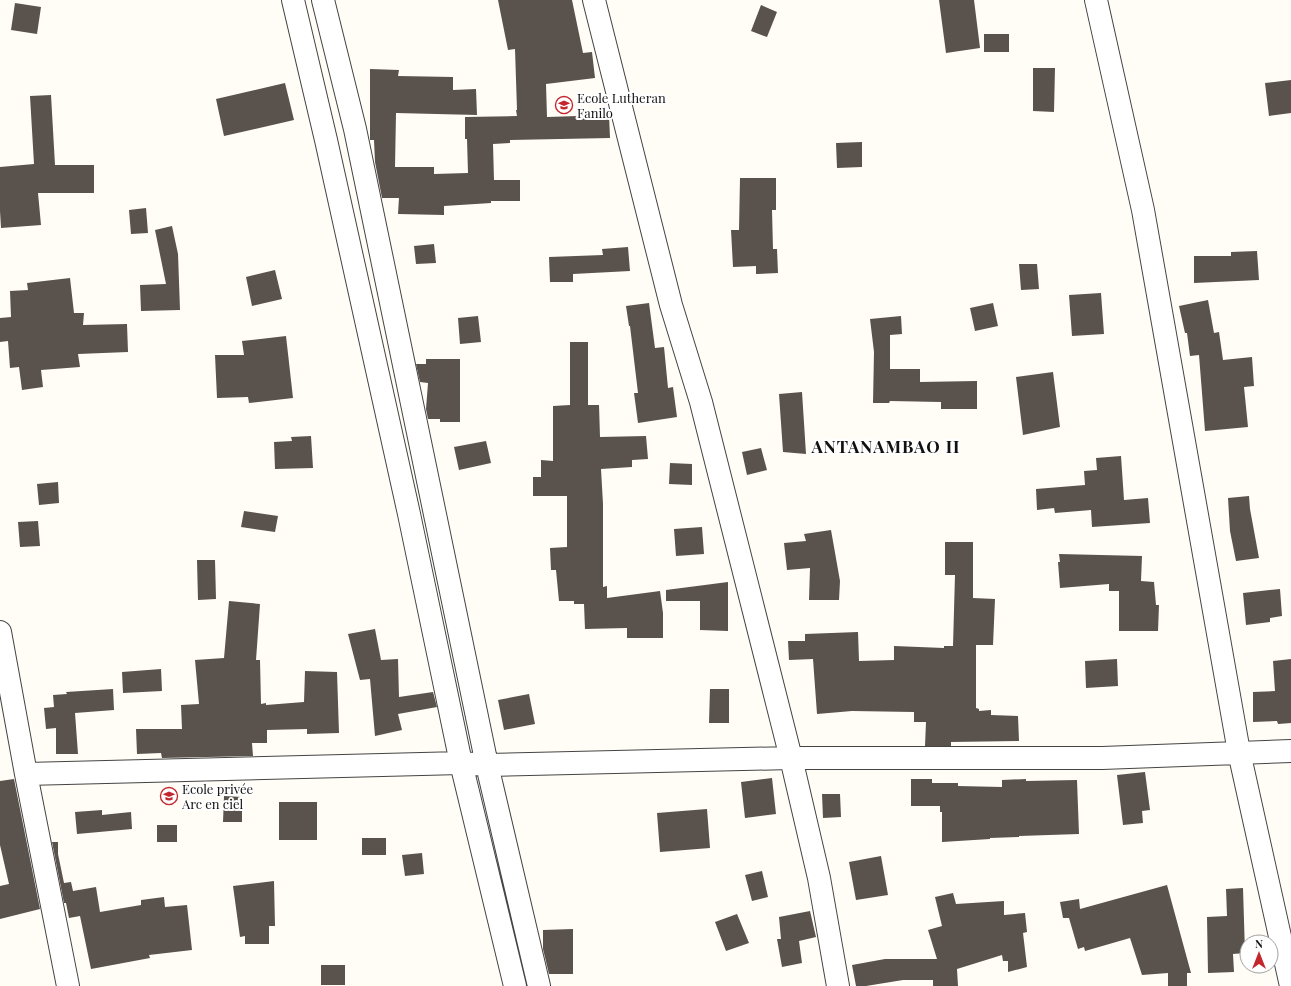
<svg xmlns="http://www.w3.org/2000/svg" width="1291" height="986" font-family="'Playfair Display',serif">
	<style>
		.building { fill: #5a524d }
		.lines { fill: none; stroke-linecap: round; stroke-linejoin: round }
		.street-casing { stroke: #444; stroke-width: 24 }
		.street { stroke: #fff; stroke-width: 22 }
		.labels { text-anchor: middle; stroke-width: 4; stroke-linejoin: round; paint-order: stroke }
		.poi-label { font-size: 13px; fill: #111; stroke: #fff; text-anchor: start }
		.district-label { font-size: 17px; font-weight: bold; letter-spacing: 1px; fill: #111; stroke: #fff }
	</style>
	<rect width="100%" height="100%" fill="#fffdf5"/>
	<path class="building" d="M 498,0 L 572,0 L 583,53 L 592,52 L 595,78 L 546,84 L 547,117 L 609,115 L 610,138 L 510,140 L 510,143 L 493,144 L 494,180 L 520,180 L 520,201 L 491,201 L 491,203 L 444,206 L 444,215 L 398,214 L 399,198 L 382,198 L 375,162 L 374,140 L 370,140 L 370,69 L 399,70 L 398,76 L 453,77 L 453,90 L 476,89 L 477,115 L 396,113 L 395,167 L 434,167 L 434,174 L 468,173 L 467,139 L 465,139 L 465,117 L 517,116 L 516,110 L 517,110 L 515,49 L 508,50 Z
		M 939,0 L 974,0 L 980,48 L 946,53 Z
		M 15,3 L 41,7 L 37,34 L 11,30 Z
		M 761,5 L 777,12 L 767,37 L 751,31 Z
		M 984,34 L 1009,34 L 1009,52 L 984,52 Z
		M 1033,68 L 1055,68 L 1054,112 L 1033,111 Z
		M 1291,80 L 1291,113 L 1269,116 L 1265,83 Z
		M 285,83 L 294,120 L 224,136 L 216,99 Z
		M 51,95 L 55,165 L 94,165 L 94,193 L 38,193 L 41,225 L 1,228 L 0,211 L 0,167 L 34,164 L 30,96 Z
		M 862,142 L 862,167 L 837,168 L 836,143 Z
		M 740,178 L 776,178 L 776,210 L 772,210 L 773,249 L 777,249 L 778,273 L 756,274 L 756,266 L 733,267 L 731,230 L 739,230 Z
		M 146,208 L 148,233 L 131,234 L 129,210 Z
		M 172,226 L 178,254 L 180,310 L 141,311 L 140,285 L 166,284 L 155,230 Z
		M 434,244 L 436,263 L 416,264 L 414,246 Z
		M 628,247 L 630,271 L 573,274 L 573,282 L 550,282 L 549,257 L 603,255 L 602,249 Z
		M 1257,251 L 1259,280 L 1194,283 L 1194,256 L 1231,256 L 1231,252 Z
		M 1019,264 L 1037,264 L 1039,289 L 1021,290 Z
		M 275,270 L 282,299 L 252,306 L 246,277 Z
		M 70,278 L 74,313 L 84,313 L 83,325 L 127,324 L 128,352 L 78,354 L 80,367 L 41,370 L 43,387 L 22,390 L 19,367 L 10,368 L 8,341 L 0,342 L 0,318 L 11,317 L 10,291 L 28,290 L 27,283 Z
		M 1101,293 L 1104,334 L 1072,336 L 1069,295 Z
		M 1208,300 L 1214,333 L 1219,332 L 1223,360 L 1252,357 L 1254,386 L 1244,387 L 1248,427 L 1205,431 L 1199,355 L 1190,356 L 1187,333 L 1185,333 L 1179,306 Z
		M 649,303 L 655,348 L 664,347 L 668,388 L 673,387 L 677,417 L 638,423 L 634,393 L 638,393 L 630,326 L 629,326 L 626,306 Z
		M 993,303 L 998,326 L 975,331 L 970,308 Z
		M 478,316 L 481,342 L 460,344 L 458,318 Z
		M 901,316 L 902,334 L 890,335 L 890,369 L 920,369 L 920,382 L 977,381 L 977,409 L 941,409 L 941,402 L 890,401 L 889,403 L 873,403 L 874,352 L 870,319 Z
		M 286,336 L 293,398 L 249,403 L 248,397 L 217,398 L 215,355 L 244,355 L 242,341 Z
		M 570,342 L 588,342 L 588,405 L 599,405 L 600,437 L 646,436 L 648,459 L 632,460 L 632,467 L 601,469 L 603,504 L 603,587 L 607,586 L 607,598 L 660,591 L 663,613 L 663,638 L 627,638 L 627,628 L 585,629 L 584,604 L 574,604 L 574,601 L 559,601 L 556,570 L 551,570 L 550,548 L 567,547 L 567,496 L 533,496 L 533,477 L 541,477 L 541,460 L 553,461 L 553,406 L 570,405 Z
		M 426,359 L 460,359 L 460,422 L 440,422 L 440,419 L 428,419 L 426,409 L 428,383 L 420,382 L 416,364 L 426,364 Z
		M 1053,372 L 1060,427 L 1023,435 L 1016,377 Z
		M 802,392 L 806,454 L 783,452 L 779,394 Z
		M 311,436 L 313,468 L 275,469 L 274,442 L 292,441 L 291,437 Z
		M 486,441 L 491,463 L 459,470 L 454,447 Z
		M 761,448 L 767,470 L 747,475 L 742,452 Z
		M 1121,456 L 1124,500 L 1148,498 L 1150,523 L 1092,527 L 1091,510 L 1055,513 L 1054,508 L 1037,510 L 1036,489 L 1085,485 L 1084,471 L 1097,470 L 1096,458 Z
		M 670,463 L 692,464 L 692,485 L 669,484 Z
		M 58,482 L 59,503 L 39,505 L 37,484 Z
		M 1249,496 L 1250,509 L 1259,558 L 1236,561 L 1230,531 L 1228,498 Z
		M 244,511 L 278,516 L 275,532 L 241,527 Z
		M 38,521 L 40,546 L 20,547 L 18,522 Z
		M 702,527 L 704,554 L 676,556 L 674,529 Z
		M 831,530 L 840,581 L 839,600 L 809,600 L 810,568 L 787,570 L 784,543 L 806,541 L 804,534 Z
		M 945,542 L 973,542 L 973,598 L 995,599 L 993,645 L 976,645 L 976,708 L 979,709 L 979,711 L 991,710 L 991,715 L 1018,716 L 1019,741 L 951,742 L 951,746 L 925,746 L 926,722 L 914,722 L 914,712 L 852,711 L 817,714 L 813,659 L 789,660 L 788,641 L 805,641 L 805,634 L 858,632 L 859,661 L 894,660 L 894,646 L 944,648 L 944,646 L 953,646 L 955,575 L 945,575 Z
		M 1059,554 L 1142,556 L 1141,581 L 1154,582 L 1156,605 L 1159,605 L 1158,631 L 1119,631 L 1119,591 L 1109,591 L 1109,584 L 1060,588 L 1058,562 L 1060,562 Z
		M 197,560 L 215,560 L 216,599 L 198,600 Z
		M 728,582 L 728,631 L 700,630 L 700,601 L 666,601 L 666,590 Z
		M 1280,589 L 1282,616 L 1270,618 L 1270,622 L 1246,625 L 1243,593 Z
		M 229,601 L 260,604 L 256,660 L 260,660 L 261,704 L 266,703 L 266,705 L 304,702 L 305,671 L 337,672 L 339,733 L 307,734 L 307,729 L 267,730 L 267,743 L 252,743 L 253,756 L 162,758 L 161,753 L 137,754 L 136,729 L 182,729 L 181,705 L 199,704 L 195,660 L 224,658 Z
		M 375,629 L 381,660 L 398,659 L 399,697 L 433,692 L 437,707 L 398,714 L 402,730 L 375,736 L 370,679 L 360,680 L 348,634 Z
		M 1117,659 L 1118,686 L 1086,688 L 1085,661 Z
		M 1291,659 L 1291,723 L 1278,724 L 1277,721 L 1253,722 L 1253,692 L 1275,691 L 1273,661 Z
		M 161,669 L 162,691 L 123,693 L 122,672 Z
		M 113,689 L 114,710 L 75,713 L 78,754 L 56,754 L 56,728 L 46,729 L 44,708 L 54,707 L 53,695 L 67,694 L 66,692 Z
		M 710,689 L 729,689 L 729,723 L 709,723 Z
		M 529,694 L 535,724 L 504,730 L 498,700 Z
		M 1145,772 L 1150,810 L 1142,811 L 1143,823 L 1123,825 L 1117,775 Z
		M 772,778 L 776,814 L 745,818 L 741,782 Z
		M 14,779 L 40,909 L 0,919 L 0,886 L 9,884 L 0,845 L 0,781 Z
		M 911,779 L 932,779 L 932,783 L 958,783 L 958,786 L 1002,787 L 1002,780 L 1026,779 L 1026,781 L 1077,780 L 1079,834 L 1019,836 L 1019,837 L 990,838 L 990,839 L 942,842 L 942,812 L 940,812 L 940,806 L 911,806 Z
		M 822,794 L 840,794 L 841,817 L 823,818 Z
		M 224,796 L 242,797 L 242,822 L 223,822 Z
		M 279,802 L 317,802 L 317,840 L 279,840 Z
		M 707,809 L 710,848 L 660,852 L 657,813 Z
		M 102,810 L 102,815 L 131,812 L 132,829 L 77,834 L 75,812 Z
		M 157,825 L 177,825 L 177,842 L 157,842 Z
		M 362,838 L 386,838 L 386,855 L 362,855 Z
		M 52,842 L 58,842 L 58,854 L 64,883 L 71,882 L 73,891 L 96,887 L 100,912 L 141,905 L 141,900 L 164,897 L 165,907 L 187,905 L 192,950 L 149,955 L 150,958 L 91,969 L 80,916 L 69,918 L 66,903 L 64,903 Z
		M 422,853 L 424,874 L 405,876 L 402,855 Z
		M 881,856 L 888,895 L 856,900 L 849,862 Z
		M 762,871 L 768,897 L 752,901 L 745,875 Z
		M 274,881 L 275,926 L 269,926 L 269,944 L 245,944 L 245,936 L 240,937 L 233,886 Z
		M 1167,885 L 1191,973 L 1187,973 L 1187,986 L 1168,986 L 1168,973 L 1142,975 L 1130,938 L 1085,951 L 1084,947 L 1078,949 L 1069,918 L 1063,918 L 1060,902 L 1079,899 L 1080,909 Z
		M 1243,888 L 1245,953 L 1233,954 L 1234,972 L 1208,973 L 1207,917 L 1227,916 L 1226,889 Z
		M 953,893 L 956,904 L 1004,901 L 1004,915 L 1025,913 L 1027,932 L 1023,933 L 1027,967 L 1008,972 L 1008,961 L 1003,961 L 1002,955 L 957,969 L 958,986 L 933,986 L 933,980 L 903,980 L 866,986 L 856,986 L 852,965 L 885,959 L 937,959 L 928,930 L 942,926 L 935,897 Z
		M 810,911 L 816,937 L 799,941 L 802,963 L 782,967 L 777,939 L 781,939 L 779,917 Z
		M 737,914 L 749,943 L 726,951 L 715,922 Z
		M 573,929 L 573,974 L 549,974 L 543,949 L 543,930 Z
		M 321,965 L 345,965 L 345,985 L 321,985 Z"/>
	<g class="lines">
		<g class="street-casing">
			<path id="street" d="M 293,0 L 326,140 L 409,514 L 461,763 L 515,986
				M 323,0 L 355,129 L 487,765 L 539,986
				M 594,0 L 671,305 L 701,402 L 791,758 L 819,878 L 838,986
				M 1096,0 L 1143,210 L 1239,752 L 1291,986
				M 0,632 L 26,774 L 68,986
				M 26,774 L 461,763 L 487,765 L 791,758 L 1102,758 L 1291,751"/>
		</g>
		<use href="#street" class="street"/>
	</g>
	<defs>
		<g id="school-ring" transform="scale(0.9)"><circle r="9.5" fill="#fff" stroke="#c4262e" stroke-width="1.5"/><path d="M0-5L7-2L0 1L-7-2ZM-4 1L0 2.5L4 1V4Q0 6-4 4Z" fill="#c4262e"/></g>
	</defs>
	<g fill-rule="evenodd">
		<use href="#school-ring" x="564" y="105"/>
		<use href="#school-ring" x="169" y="796"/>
	</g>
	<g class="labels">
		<g class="poi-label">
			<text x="577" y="103">Ecole Lutheran<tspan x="577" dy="15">Fanilo</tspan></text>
			<text x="182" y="794">Ecole privée<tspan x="182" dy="15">Arc en ciel</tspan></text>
		</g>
		<g class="district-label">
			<text x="886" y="453">ANTANAMBAO II</text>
		</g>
	</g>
	<g transform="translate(1259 954)"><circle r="19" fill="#ffffff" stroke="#a0a0a0"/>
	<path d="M0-3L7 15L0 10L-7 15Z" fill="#c4262e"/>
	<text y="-6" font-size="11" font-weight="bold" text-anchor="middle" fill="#111111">N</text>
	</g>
</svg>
